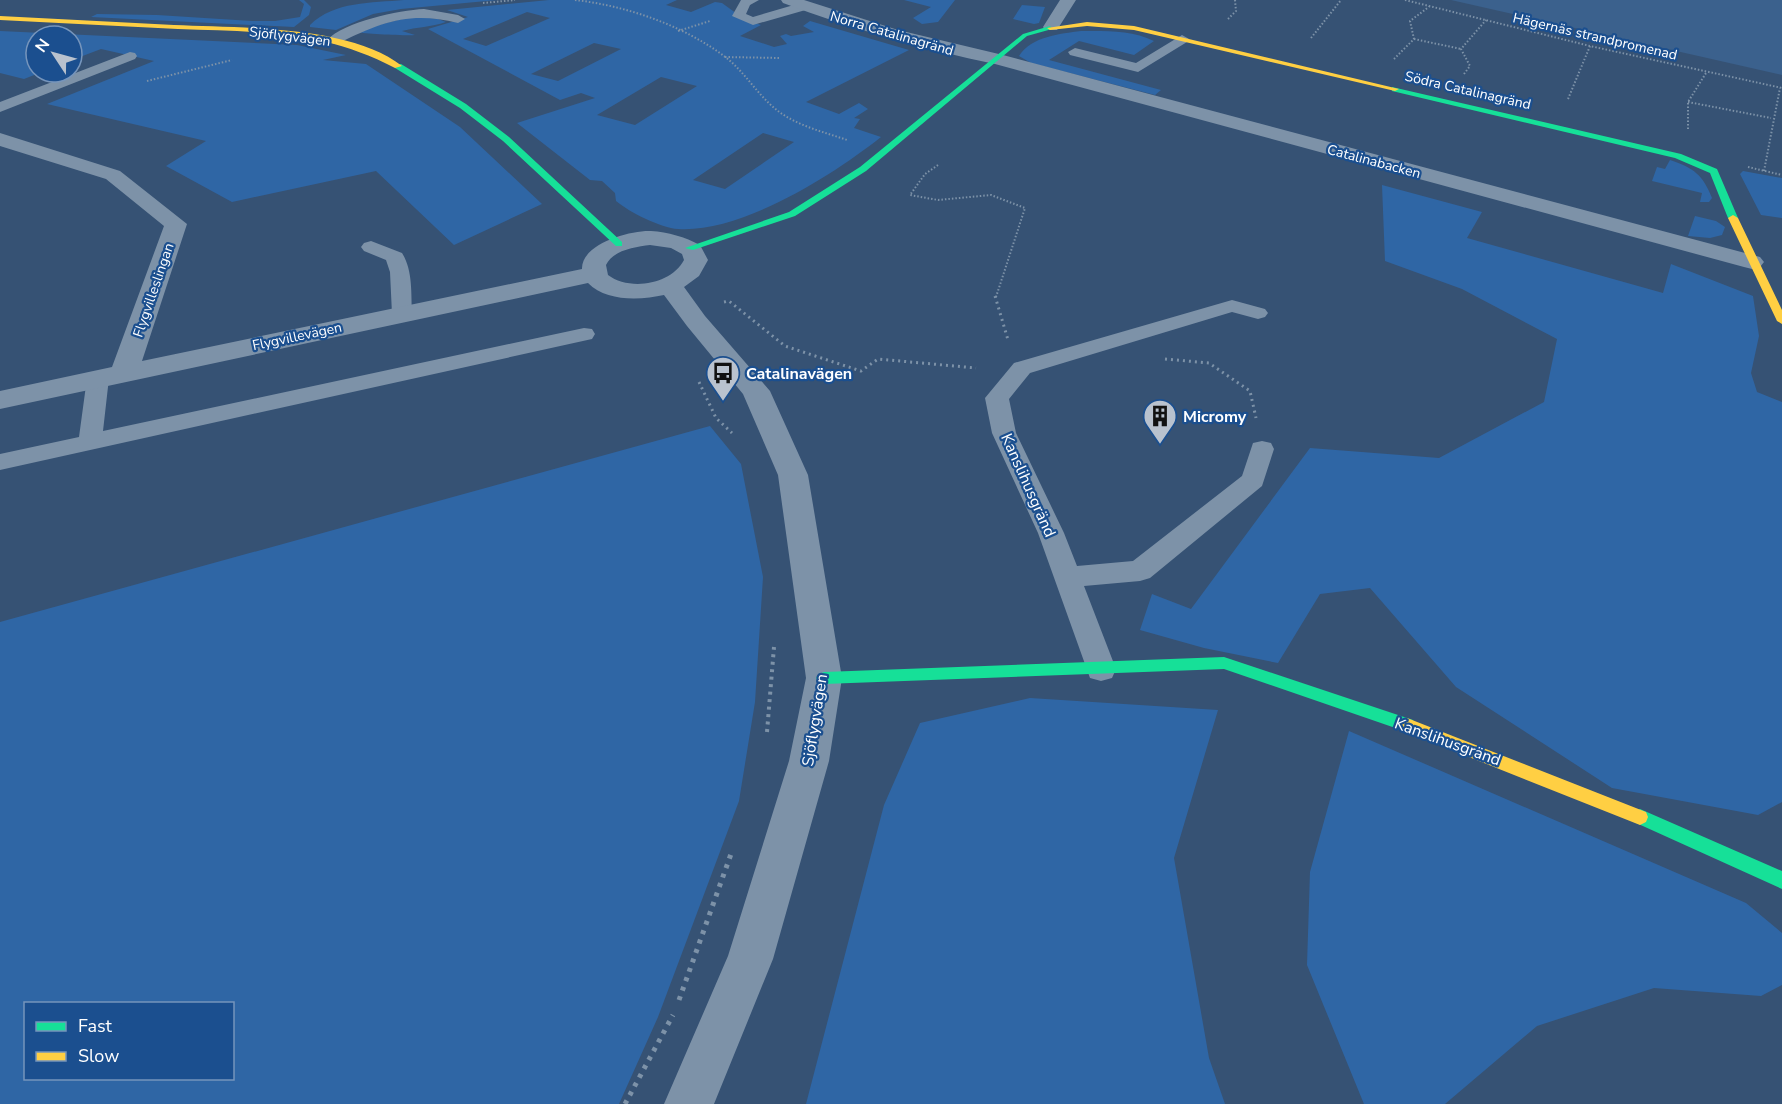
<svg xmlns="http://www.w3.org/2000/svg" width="1782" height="1104" font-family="'Nunito Sans',sans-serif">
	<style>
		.green { fill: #2f66a5; fill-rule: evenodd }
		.water { fill: #3b618d }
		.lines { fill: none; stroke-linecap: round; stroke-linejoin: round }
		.path-far3 { stroke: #7d92a8; stroke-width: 2; stroke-dasharray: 1.5 2; stroke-linecap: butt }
		.path-far2 { stroke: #7d92a8; stroke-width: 3; stroke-dasharray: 2 4; stroke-linecap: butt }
		.path-far1 { stroke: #7d92a8; stroke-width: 4; stroke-dasharray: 3 4.5; stroke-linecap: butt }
		.path { stroke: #7d92a8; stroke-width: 5; stroke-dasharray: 4 6; stroke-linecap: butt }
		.lane { fill: #7d92a8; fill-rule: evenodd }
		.street { fill: #7d92a8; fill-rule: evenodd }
		.fast { fill: #16e098; fill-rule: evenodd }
		.slow { fill: #ffcf43; fill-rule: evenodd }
		.labels { text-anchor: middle; stroke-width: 4.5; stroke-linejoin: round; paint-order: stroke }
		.far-street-label { font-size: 14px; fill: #fff; stroke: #1b4f8f }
		.poi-label { font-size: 16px; font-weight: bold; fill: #fff; stroke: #1b4f8f; text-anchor: start }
		.street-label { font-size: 16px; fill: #fff; stroke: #1b4f8f }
	</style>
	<rect width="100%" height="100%" fill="#365274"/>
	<path class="green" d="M 299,0 L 304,0 L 311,7 L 309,15 L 294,27 L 91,17 L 97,14 L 157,15 L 252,21 L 275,21 L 300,17 L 304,4 Z
		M 404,0 L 497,0 L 401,9 L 373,14 L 336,30 L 310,27 L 310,25 C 334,1 372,3 404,0 Z
		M 549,0 L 677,0 L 666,5 L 691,12 L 715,2 L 722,3 L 744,19 L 761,25 L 740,36 L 774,47 L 787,44 L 780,36 L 786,34 L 791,36 L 814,32 L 803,26 L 810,21 L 909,50 L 806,102 L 839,114 L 859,103 L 868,109 L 854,118 L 860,119 L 854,128 L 881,137 C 833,175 742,233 678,229 C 661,228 629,212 616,201 L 615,193 L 602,181 L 590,180 L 517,123 L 595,98 L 581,93 L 560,100 L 428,29 L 468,17 L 447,10 ZM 527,12 L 550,18 L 486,46 L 463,39 ZM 594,43 L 621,49 L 558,81 L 531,74 ZM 661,77 L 697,86 L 635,125 L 597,115 ZM 763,133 L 794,142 L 725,189 L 693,180 Z
		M 904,0 L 955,0 L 938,22 L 922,24 L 913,18 L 931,7 Z
		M 1022,5 L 1045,7 L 1039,23 L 1034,24 L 1013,19 Z
		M 414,16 L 438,19 L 446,22 C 431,27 417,27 402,31 L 415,35 C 411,36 364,34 358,32 L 374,26 Z
		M 0,31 L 297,45 L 346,55 L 323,60 L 366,64 L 460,127 L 542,204 L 454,245 L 376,171 L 232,202 L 166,166 L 206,141 L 47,104 L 154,61 L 101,49 L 72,60 L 72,36 L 36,36 L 36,72 L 42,72 L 24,79 L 0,73 Z
		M 1081,31 C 1106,31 1132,30 1154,41 L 1134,55 L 1079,41 L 1049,60 L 1161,90 L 1155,95 L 1031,63 L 1019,56 C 1032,36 1060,34 1081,31 Z
		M 1670,160 C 1694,168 1703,175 1712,198 L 1709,202 L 1700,202 L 1702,193 L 1652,181 L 1657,167 L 1665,169 Z
		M 1743,171 L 1782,178 L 1782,218 L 1761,215 L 1740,174 Z
		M 1382,185 L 1482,212 L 1467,238 L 1663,293 L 1671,264 L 1753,296 L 1759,336 L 1751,373 L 1757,392 L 1782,402 L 1782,802 L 1758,815 L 1612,788 L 1456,687 L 1370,588 L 1320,594 L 1278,663 L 1204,648 L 1140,630 L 1152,594 L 1191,609 L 1310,448 L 1439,458 L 1544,402 L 1557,339 L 1462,289 L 1385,261 Z
		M 1695,216 L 1716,221 L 1725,227 L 1722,235 L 1710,238 L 1688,236 Z
		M 710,426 L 741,464 L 763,577 L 755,702 L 739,801 L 658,1017 L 619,1104 L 0,1104 L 0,622 ZM 26,1004 L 232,1004 L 232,1078 L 26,1078 Z
		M 1030,698 L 1218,710 L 1174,858 L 1209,1058 L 1225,1104 L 806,1104 L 884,805 L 920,723 Z
		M 1349,731 L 1746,903 L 1782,933 L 1782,985 L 1761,996 L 1654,988 L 1537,1026 L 1445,1104 L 1364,1104 L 1307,965 L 1310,872 Z"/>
	<path class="water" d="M 1451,0 L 1782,0 L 1782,75 Z"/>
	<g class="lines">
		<path class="path-far3" d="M 575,0 C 627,6 682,25 724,56 C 743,70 755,91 772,106 C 793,125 821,131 847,140
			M 1405,0 L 1590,46 L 1782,88
			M 483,3 L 515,0
			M 1228,19 L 1236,11 L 1235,0
			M 678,31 L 710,21
			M 1311,38 L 1341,0
			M 1414,39 L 1461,49
			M 725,57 L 780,58
			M 1394,59 L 1414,39 L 1410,21 L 1430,6
			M 1464,74 L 1470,66 L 1461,49 L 1486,20
			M 147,81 L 232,60
			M 1568,99 L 1590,46
			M 1688,102 L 1771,118
			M 1688,129 L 1688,102 L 1706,73
			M 938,165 L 925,174 L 910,195 L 938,200 L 991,195 L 1025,208 L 996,297
			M 1748,167 L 1782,175
			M 1764,171 L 1780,88"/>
		<path class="path-far2" d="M 995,296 L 1008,340
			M 724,302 L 729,301 L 785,346 L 861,371 L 878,359 L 976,368
			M 1165,359 L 1209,363 L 1250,391 L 1256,418
			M 699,382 L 716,418 L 732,433"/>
		<path class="path-far1" d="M 767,732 L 774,647"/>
		<path class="path" d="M 679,1000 L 731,854
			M 625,1104 L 673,1015"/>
		<path class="lane" d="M 741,0 L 759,0 L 750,5 L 746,14 L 753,17 L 804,2 L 810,6 L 809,9 L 753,25 L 732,16 Z
			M 424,9 L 458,15 L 465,19 L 458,23 C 410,11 382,22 339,43 L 334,44 L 327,40 C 344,22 399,10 424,9 Z
			M 1182,35 L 1189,39 L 1187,42 L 1138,72 L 1070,55 L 1068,52 L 1075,48 L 1136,63 Z
			M 130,52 L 135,53 L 137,56 L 135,59 L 0,112 L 0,102 Z
			M 371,241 L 402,253 C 413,270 411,294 412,314 L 409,318 L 402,320 L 395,318 L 392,314 L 390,272 L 386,260 L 364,251 L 361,247 L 364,243 Z
			M 1232,300 L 1265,309 L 1268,313 L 1265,317 L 1258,319 L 1232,312 L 1030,373 L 1009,399 L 1016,433 L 1064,533 L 1077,566 L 1133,561 L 1242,476 L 1253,443 L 1262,441 L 1271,443 L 1274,449 L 1262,486 L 1150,578 L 1140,581 L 1084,586 L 1116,669 L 1112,678 L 1101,681 L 1090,678 L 1038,533 L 992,433 L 985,398 L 1014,363 Z
			M 584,328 L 592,329 L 595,334 L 592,339 L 0,470 L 0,454 L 79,437 L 87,378 L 90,373 L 98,371 L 106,373 L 109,378 L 103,431 Z"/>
		<path class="street" d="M 781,0 L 804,0 L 898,30 L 1003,55 L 1760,257 L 1764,262 L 1760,267 L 1752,269 L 1744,267 L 995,64 C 923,49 853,29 783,3 Z
			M 1060,0 L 1076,0 L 1057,30 L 1045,30 L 1043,27 Z
			M 0,133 L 120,171 L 187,224 L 142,361 L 582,269 C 581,244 630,230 651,231 C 668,232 685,237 700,245 L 708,260 L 699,276 L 684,287 L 705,316 L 770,391 L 808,475 L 842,678 L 829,761 L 773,959 L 714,1104 L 664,1104 L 728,956 L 789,761 L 806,678 L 778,475 L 743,394 L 687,326 L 664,295 C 641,300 606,302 588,283 L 0,409 L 0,391 L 112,367 L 164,226 L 106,179 L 0,146 ZM 650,245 L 671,248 L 682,254 L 684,260 C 671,285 629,291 608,275 L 606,265 C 613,250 635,247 650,245 Z"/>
		<path class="fast" d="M 1050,26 L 1052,29 L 1027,36 L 866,171 L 795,216 L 693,250 L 685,248 L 789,212 L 860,167 L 1023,34 Z
			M 395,64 L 401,64 L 466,104 L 509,137 L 622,242 L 622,246 L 616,246 L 503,141 L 460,108 L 395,68 Z
			M 1392,87 L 1681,154 L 1717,169 L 1738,218 L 1733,221 L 1728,218 L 1710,173 L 1675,158 L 1392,91 Z
			M 1224,657 L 1413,720 L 1415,725 L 1413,730 L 1407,732 L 1224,669 L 824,684 L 819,682 L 816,678 L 819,674 L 824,672 Z
			M 1640,809 L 1782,871 L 1782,889 L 1634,822 L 1632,817 L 1634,812 Z"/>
		<path class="slow" d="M 0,16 C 58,19 116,22 174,25 C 239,28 350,25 402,66 L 395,68 C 323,30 257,32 178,29 C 118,26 59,23 0,20 Z
			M 1087,22 L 1134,26 L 1399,89 L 1395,91 L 1134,30 L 1087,26 L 1050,30 L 1047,28 Z
			M 1733,215 L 1738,218 L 1782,310 L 1782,324 L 1777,321 L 1728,218 Z
			M 1407,718 L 1646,812 L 1648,817 L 1646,822 L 1640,825 L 1401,730 L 1399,725 L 1401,720 Z"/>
	</g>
	<defs>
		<g id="bus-pin" transform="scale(1.725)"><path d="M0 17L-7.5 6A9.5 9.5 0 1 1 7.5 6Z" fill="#b9c2ce" stroke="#1b4f8f"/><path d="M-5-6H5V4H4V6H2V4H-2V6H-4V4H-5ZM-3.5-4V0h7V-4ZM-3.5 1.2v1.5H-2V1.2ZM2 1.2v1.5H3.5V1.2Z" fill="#111"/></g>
		<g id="building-pin" transform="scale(1.725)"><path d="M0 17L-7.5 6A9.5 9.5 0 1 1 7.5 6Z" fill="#b9c2ce" stroke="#1b4f8f"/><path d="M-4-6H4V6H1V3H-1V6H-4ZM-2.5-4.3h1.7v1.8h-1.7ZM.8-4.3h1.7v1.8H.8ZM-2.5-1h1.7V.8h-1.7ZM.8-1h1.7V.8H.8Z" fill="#111"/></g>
	</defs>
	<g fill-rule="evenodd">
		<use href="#bus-pin" x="723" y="373"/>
		<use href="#building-pin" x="1160" y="416"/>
	</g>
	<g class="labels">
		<g class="far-street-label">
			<text transform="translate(892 33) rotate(16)" y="5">Norra Catalinagränd</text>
			<text transform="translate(290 36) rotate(7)" y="5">Sjöflygvägen</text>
			<text transform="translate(1595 36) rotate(13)" y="5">Hägernäs strandpromenad</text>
			<text transform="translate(1468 90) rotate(13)" y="5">Södra Catalinagränd</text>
			<text transform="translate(1374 161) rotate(15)" y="5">Catalinabacken</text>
			<text transform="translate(153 290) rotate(-71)" y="5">Flygvilleslingan</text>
			<text transform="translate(297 336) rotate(-12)" y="5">Flygvillevägen</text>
		</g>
		<g class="poi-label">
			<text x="746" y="379">Catalinavägen</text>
			<text x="1183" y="422">Micromy</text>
		</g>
		<g class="street-label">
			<text transform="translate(1029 485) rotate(66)" y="6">Kanslihusgränd</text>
			<text transform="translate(814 720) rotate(-81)" y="6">Sjöflygvägen</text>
			<text transform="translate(1448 741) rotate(20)" y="6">Kanslihusgränd</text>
		</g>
	</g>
	<rect x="24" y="1002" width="210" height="78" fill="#1b4f8f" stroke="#7695bc" stroke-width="1.5"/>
	<rect x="36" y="1022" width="30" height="9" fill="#16e098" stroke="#7695bc" stroke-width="1.5"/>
	<text x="78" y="1032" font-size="18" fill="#ffffff">Fast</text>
	<rect x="36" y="1052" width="30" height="9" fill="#ffcf43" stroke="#7695bc" stroke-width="1.5"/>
	<text x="78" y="1062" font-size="18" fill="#ffffff">Slow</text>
	<g transform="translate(54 54) rotate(306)"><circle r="28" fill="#1b4f8f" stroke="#7695bc" stroke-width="1.5"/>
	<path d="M0-4.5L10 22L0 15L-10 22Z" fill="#b9c2ce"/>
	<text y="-9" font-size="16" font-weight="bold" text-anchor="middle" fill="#ffffff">N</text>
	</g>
</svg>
